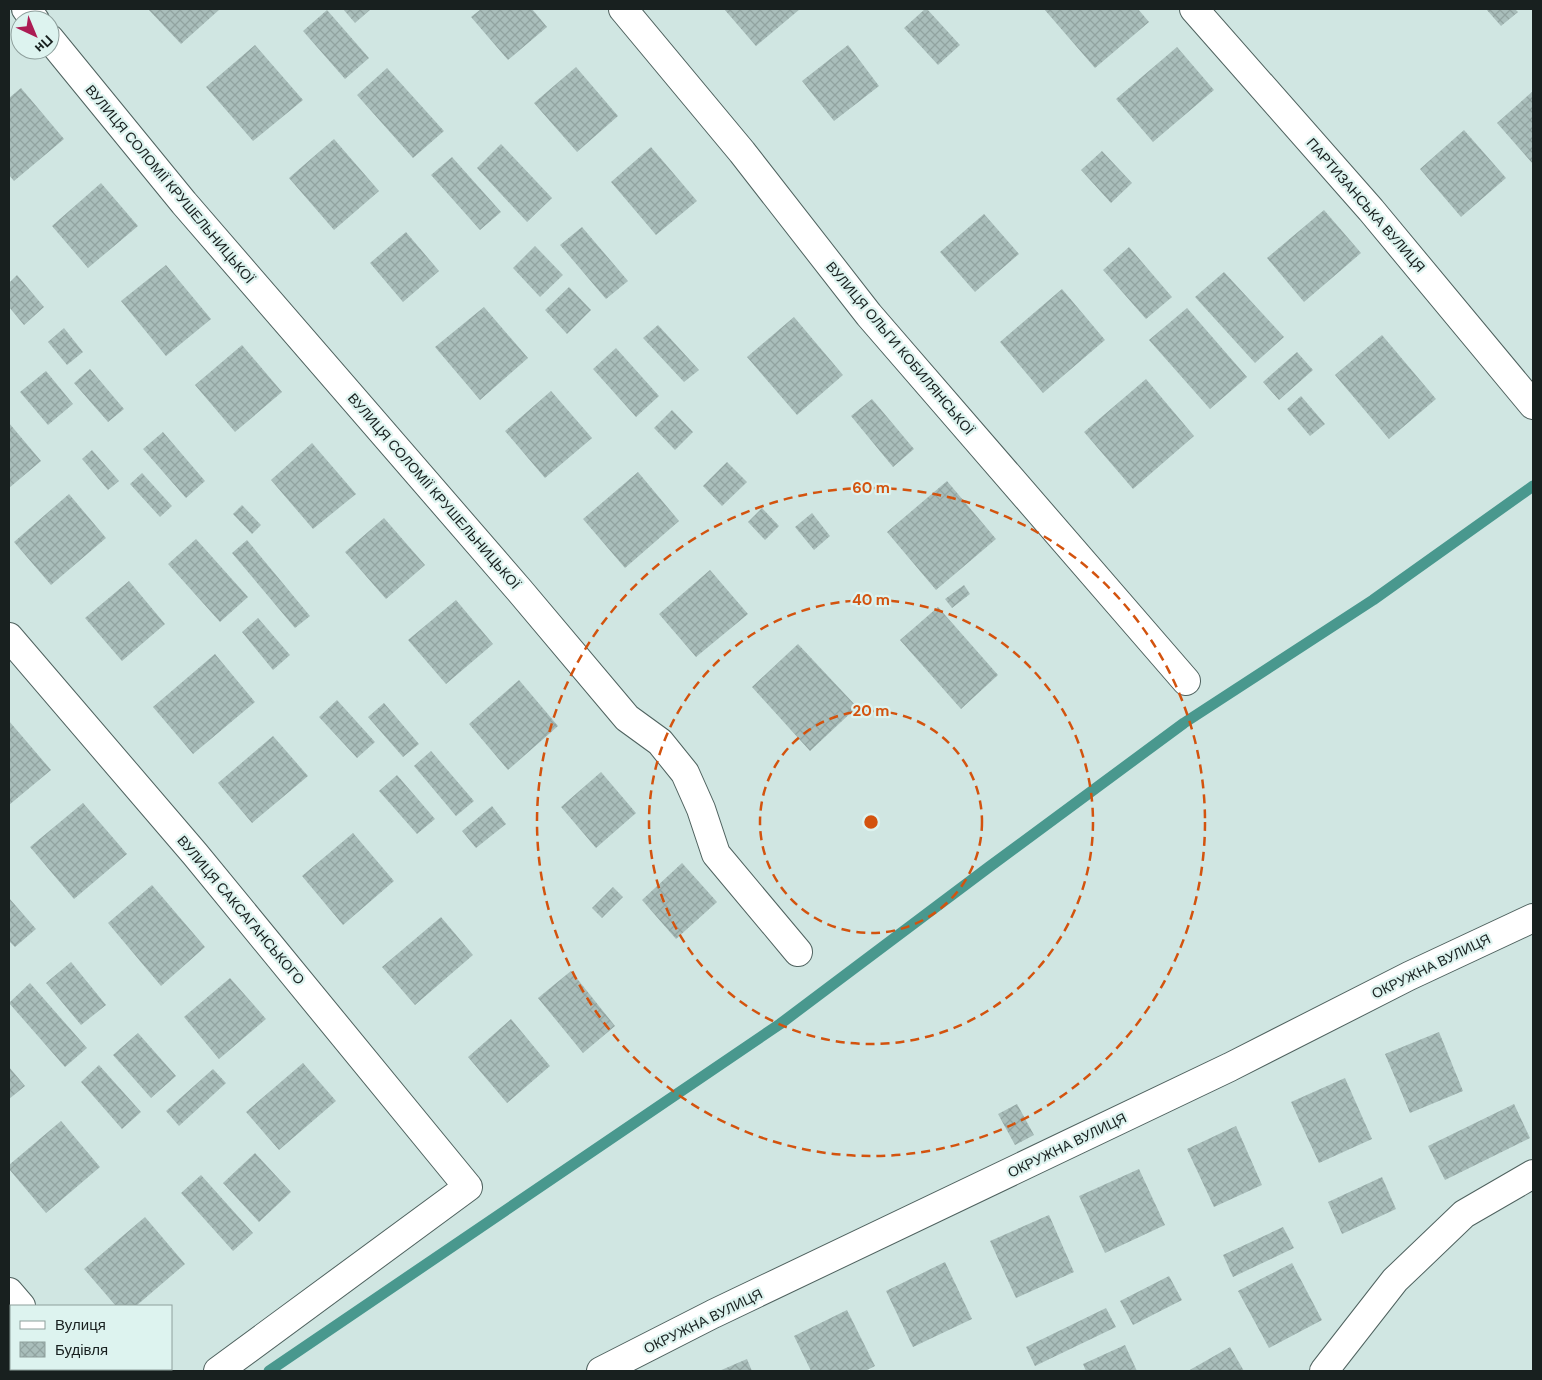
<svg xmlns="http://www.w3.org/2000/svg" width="1542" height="1380" font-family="'DM Sans',sans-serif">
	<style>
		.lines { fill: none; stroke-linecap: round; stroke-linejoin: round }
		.stream { stroke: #49988e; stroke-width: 11 }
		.building { fill: url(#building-cross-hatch) }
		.street-casing { stroke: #4f625f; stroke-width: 30 }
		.street { stroke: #fff; stroke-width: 28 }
		.ring { fill: none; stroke: #d3530e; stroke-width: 2.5; stroke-dasharray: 9 6 }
		.labels { text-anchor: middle; stroke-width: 4.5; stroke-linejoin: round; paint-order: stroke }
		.street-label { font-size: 14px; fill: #18201f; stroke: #ddf3ef }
		.centre { fill: #d3530e; stroke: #ddf3ef; stroke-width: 2.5 }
		.ring-label { font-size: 15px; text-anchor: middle; font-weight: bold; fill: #d3530e; stroke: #ddf3ef; stroke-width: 4.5; stroke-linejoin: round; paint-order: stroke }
	</style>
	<defs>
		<pattern id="building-cross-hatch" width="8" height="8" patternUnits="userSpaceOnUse" patternTransform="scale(1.25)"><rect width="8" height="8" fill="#a9bebb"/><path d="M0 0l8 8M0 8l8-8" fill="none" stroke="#91a3a0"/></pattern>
	</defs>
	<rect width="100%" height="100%" fill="#d0e6e2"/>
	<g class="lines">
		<path class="stream" d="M 269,1371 L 780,1024 L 989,867 L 1184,723 L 1373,600 L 1533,486"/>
	</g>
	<path class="building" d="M 148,9 L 220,9 L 181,44 Z
		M 343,9 L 371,9 L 355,23 Z
		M 481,9 L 532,9 L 547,27 L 508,60 L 471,17 Z
		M 724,9 L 800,9 L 756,46 Z
		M 925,9 L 927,9 L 960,45 L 938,65 L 904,28 Z
		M 1044,9 L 1138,9 L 1149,22 L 1095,68 Z
		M 1486,9 L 1515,9 L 1518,12 L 1501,26 Z
		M 327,10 L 369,58 L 345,79 L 303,31 Z
		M 255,45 L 303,100 L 253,141 L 206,87 Z
		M 848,45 L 879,86 L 834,121 L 802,81 Z
		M 1177,47 L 1214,90 L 1153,142 L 1116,99 Z
		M 576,67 L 618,116 L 577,152 L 534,103 Z
		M 387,68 L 444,131 L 413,158 L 357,95 Z
		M 21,88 L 64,139 L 14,181 L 9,175 L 9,98 Z
		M 1533,91 L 1533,164 L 1497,123 Z
		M 1464,130 L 1506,178 L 1461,217 L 1420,169 Z
		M 334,139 L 379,191 L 334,230 L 289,178 Z
		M 501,144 L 552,198 L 527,222 L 477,168 Z
		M 651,147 L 697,201 L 656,235 L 611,182 Z
		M 1102,151 L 1132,183 L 1111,203 L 1081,170 Z
		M 452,157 L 501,212 L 480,230 L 431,175 Z
		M 101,183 L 138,226 L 88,268 L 52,226 Z
		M 1324,210 L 1361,253 L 1304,302 L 1267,258 Z
		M 984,214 L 1019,254 L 975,292 L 940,252 Z
		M 582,227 L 628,281 L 606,299 L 560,245 Z
		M 406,232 L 439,271 L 403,302 L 370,263 Z
		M 535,246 L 563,275 L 540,297 L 513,268 Z
		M 1129,247 L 1172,297 L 1146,319 L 1103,270 Z
		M 166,265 L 211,319 L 166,356 L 121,301 Z
		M 1224,272 L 1284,337 L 1255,363 L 1195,297 Z
		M 17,275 L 44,307 L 24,325 L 9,307 L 9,283 Z
		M 569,287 L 591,310 L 567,334 L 545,310 Z
		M 1062,289 L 1105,340 L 1043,393 L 1000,342 Z
		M 484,307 L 528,358 L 480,400 L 435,347 Z
		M 1187,308 L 1247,377 L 1210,409 L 1149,340 Z
		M 794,317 L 843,375 L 797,415 L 747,357 Z
		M 658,325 L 699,370 L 684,382 L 643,338 Z
		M 64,328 L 83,352 L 67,365 L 48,342 Z
		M 1382,335 L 1436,399 L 1389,439 L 1335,375 Z
		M 242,345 L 282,392 L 235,432 L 195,385 Z
		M 616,348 L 659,396 L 636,417 L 593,369 Z
		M 1297,352 L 1313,370 L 1279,400 L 1263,382 Z
		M 90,369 L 124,409 L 108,422 L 74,383 Z
		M 46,371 L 73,404 L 48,425 L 20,392 Z
		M 1146,379 L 1194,436 L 1133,489 L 1084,432 Z
		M 551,391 L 592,438 L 545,478 L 505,431 Z
		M 1301,396 L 1325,424 L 1310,436 L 1287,409 Z
		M 872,399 L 914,449 L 893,467 L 851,416 Z
		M 672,410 L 693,432 L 675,450 L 654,428 Z
		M 9,423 L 41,461 L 9,488 Z
		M 163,432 L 205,481 L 186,498 L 143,449 Z
		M 312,443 L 356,494 L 313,529 L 271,480 Z
		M 92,450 L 119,481 L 108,490 L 82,459 Z
		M 727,462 L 747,482 L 722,506 L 703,486 Z
		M 638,472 L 679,521 L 625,568 L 583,519 Z
		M 142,473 L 172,506 L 160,517 L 130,484 Z
		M 947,481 L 996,539 L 936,590 L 887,532 Z
		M 69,494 L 106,538 L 51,585 L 14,542 Z
		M 242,505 L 261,525 L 252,534 L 233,514 Z
		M 762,508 L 779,526 L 765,540 L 748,522 Z
		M 812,513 L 830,536 L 814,550 L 795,527 Z
		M 384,518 L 425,565 L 386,599 L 345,552 Z
		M 196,539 L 248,597 L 220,622 L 168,564 Z
		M 247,540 L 310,616 L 295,628 L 232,553 Z
		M 710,570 L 748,614 L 696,657 L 659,614 Z
		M 129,581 L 165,624 L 122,661 L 85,618 Z
		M 964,585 L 970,594 L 952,608 L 945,599 Z
		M 456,600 L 493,644 L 446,684 L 408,640 Z
		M 938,607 L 998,675 L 961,709 L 900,640 Z
		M 258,618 L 290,655 L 273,670 L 242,632 Z
		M 798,644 L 857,707 L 810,751 L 752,687 Z
		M 215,654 L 255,702 L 193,754 L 153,707 Z
		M 519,680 L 558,726 L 508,770 L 469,724 Z
		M 337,700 L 375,742 L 357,758 L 319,717 Z
		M 384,703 L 419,744 L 403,757 L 368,717 Z
		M 9,721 L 51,770 L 9,805 Z
		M 273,736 L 308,776 L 252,823 L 218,783 Z
		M 431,751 L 474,801 L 456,816 L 414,766 Z
		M 601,772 L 636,813 L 596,848 L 561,807 Z
		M 397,775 L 435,819 L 417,834 L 379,791 Z
		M 83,803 L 127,854 L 74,899 L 30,847 Z
		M 492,806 L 506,824 L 476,848 L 462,831 Z
		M 353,833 L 394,881 L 343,925 L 302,876 Z
		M 682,863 L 717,902 L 676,939 L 642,900 Z
		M 152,885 L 205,947 L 161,986 L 108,923 Z
		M 613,887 L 623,897 L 602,918 L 592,908 Z
		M 9,898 L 36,929 L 15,947 L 9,941 Z
		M 441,917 L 473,955 L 415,1005 L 382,967 Z
		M 71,962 L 106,1005 L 81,1025 L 46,983 Z
		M 571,971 L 615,1026 L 583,1053 L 538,998 Z
		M 230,978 L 266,1019 L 219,1059 L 184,1017 Z
		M 30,983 L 87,1048 L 65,1067 L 9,1003 Z
		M 511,1019 L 550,1066 L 507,1103 L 468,1057 Z
		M 1439,1032 L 1463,1091 L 1410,1113 L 1385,1054 Z
		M 138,1033 L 176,1076 L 151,1098 L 113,1055 Z
		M 303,1063 L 336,1101 L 279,1150 L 246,1112 Z
		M 99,1065 L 141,1112 L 122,1129 L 81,1082 Z
		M 9,1067 L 25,1086 L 9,1099 Z
		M 213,1069 L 226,1083 L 179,1126 L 166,1111 Z
		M 1345,1078 L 1372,1139 L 1319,1163 L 1291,1102 Z
		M 1017,1104 L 1034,1135 L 1015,1145 L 998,1114 Z
		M 1514,1104 L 1530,1138 L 1445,1180 L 1428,1146 Z
		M 61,1121 L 100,1167 L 46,1213 L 9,1169 L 9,1165 Z
		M 1236,1126 L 1262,1185 L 1214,1207 L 1187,1149 Z
		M 255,1153 L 291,1192 L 259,1222 L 223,1183 Z
		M 1139,1169 L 1165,1225 L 1105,1253 L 1079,1196 Z
		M 201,1175 L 253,1233 L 233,1251 L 181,1193 Z
		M 1382,1177 L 1396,1209 L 1342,1234 L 1328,1202 Z
		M 1049,1215 L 1074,1272 L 1016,1298 L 990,1241 Z
		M 145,1217 L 185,1264 L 136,1306 L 116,1306 L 84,1269 Z
		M 1283,1227 L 1294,1248 L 1233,1277 L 1223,1255 Z
		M 945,1262 L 972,1319 L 913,1347 L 886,1291 Z
		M 1292,1263 L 1322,1320 L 1269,1348 L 1238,1291 Z
		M 1169,1276 L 1182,1300 L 1133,1325 L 1120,1301 Z
		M 1106,1308 L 1116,1327 L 1035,1366 L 1026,1347 Z
		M 847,1310 L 875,1366 L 865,1371 L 811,1371 L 794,1336 Z
		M 1125,1345 L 1137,1371 L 1086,1371 L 1083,1364 Z
		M 1230,1347 L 1244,1371 L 1188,1371 Z
		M 747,1359 L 752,1371 L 719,1371 Z"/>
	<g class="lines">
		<g class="street-casing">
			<path id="street" d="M 26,9 L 35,20
				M 623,9 L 742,152 L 869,315 L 1186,681
				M 1194,9 L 1371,210 L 1533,405
				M 50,39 L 184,203 L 520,591 L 627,718 L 660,742 L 685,773 L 701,809 L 716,854 L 798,952
				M 9,637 L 195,854 L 468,1187 L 218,1371
				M 9,1292 L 21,1306
				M 73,1369 L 75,1371
				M 601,1371 L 713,1314 L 1230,1067 L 1409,976 L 1533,918
				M 1324,1371 L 1395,1280 L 1464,1214 L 1533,1174"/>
		</g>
		<use href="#street" class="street"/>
	</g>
	<g class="ring">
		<circle cx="871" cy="822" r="111"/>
		<circle cx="871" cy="822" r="222"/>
		<circle cx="871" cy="822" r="334"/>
	</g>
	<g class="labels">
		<g class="street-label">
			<text transform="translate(170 184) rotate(50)" y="5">ВУЛИЦЯ СОЛОМІЇ КРУШЕЛЬНИЦЬКОЇ</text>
			<text transform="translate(1366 205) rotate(49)" y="5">ПАРТИЗАНСЬКА ВУЛИЦЯ</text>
			<text transform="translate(900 348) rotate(50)" y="5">ВУЛИЦЯ ОЛЬГИ КОБИЛЯНСЬКОЇ</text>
			<text transform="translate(434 491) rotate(49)" y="5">ВУЛИЦЯ СОЛОМІЇ КРУШЕЛЬНИЦЬКОЇ</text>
			<text transform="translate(241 910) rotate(50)" y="5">ВУЛИЦЯ САКСАГАНСЬКОГО</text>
			<text transform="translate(1431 966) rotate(-26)" y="5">ОКРУЖНА ВУЛИЦЯ</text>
			<text transform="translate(1067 1145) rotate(-26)" y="5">ОКРУЖНА ВУЛИЦЯ</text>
			<text transform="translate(703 1321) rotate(-26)" y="5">ОКРУЖНА ВУЛИЦЯ</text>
		</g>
	</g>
	<circle cx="871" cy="822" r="8" class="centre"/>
	<g class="ring-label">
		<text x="871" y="493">60 m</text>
		<text x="871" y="605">40 m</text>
		<text x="871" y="716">20 m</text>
	</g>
	<rect width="1542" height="1380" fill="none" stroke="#18201f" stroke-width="20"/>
	<rect x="10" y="1305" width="162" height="65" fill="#ddf3ef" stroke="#8e9f9c"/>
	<rect x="20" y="1321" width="25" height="8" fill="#ffffff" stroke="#8e9f9c"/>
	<text x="55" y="1330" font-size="15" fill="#18201f">Вулиця</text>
	<rect x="20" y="1342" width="25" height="15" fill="url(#building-cross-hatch)" stroke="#8e9f9c"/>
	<text x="55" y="1355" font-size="15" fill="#18201f">Будівля</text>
	<g transform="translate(35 35) rotate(136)"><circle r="24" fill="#ddf3ef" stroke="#8e9f9c"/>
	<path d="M0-4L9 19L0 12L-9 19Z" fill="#ac1c54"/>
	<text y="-8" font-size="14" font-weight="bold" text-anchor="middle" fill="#18201f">Пн</text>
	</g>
</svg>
